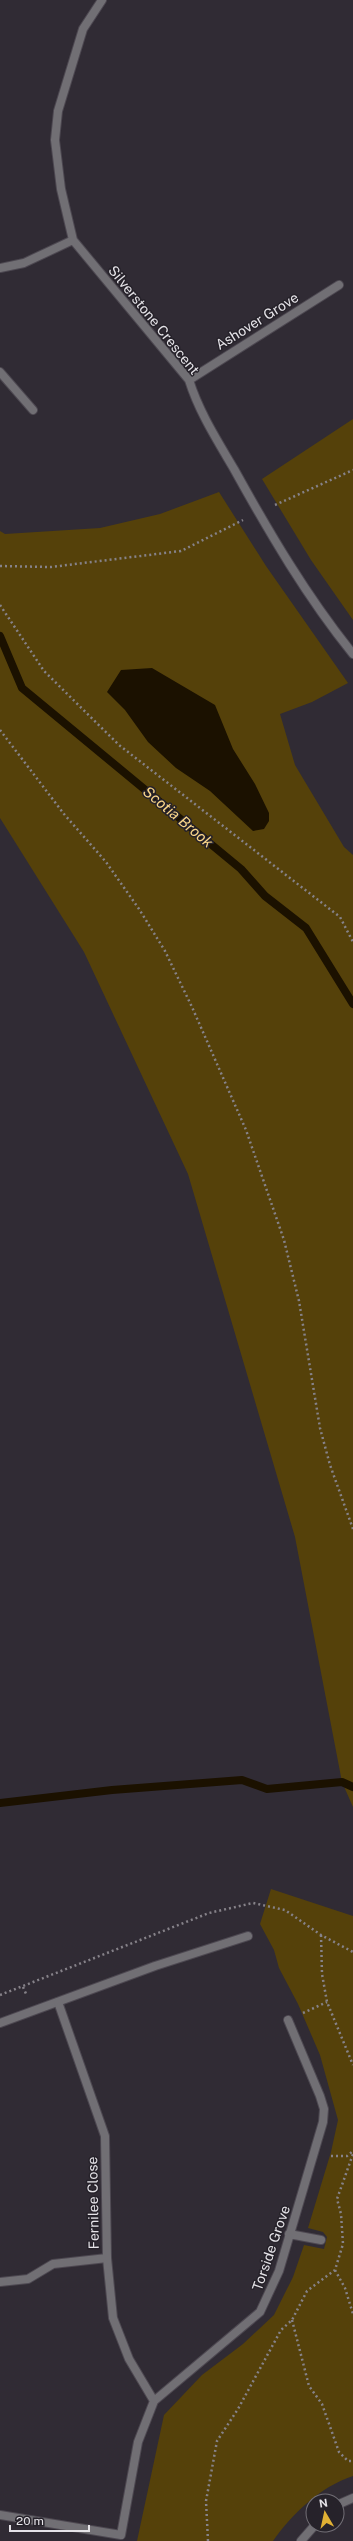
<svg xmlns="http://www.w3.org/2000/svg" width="353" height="2541" font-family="'Public Sans',sans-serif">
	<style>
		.green { fill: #55410a }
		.water { fill: #1b1100 }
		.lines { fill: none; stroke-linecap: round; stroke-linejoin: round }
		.stream { stroke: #1b1100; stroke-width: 8 }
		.lane-casing { stroke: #4d4851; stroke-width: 10 }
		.street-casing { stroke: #4d4851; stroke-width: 10 }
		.path { stroke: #868289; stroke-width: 2.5; stroke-dasharray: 2 3; stroke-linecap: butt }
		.lane { stroke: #716f74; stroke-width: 8 }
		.street { stroke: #716f74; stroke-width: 8 }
		.labels { text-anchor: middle; stroke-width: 3; stroke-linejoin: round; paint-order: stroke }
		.street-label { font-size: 14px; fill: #e5e3e8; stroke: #26222a }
		.water-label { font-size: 15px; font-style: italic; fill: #fad689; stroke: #26222a }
	</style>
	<rect width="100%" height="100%" fill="#302b34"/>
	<path class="green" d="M 353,419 L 353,620 L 311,560 L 262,479 Z
		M 219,492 L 266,566 L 348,683 L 312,702 L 280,714 L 295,765 L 344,847 L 353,855 L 353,1807 L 342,1782 L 295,1537 L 188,1174 L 84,952 L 0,818 L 0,531 L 5,534 L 100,528 L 160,514 Z
		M 271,1889 L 353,1916 L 353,2476 C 320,2487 293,2513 273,2541 L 137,2541 L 164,2415 L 202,2375 L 243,2344 L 274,2315 L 293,2277 L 304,2245 L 324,2249 L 327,2237 L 323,2232 L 308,2228 L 331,2152 L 338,2120 L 320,2055 L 298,2004 L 279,1968 L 274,1950 L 260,1924 Z"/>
	<path class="water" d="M 152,668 L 215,705 L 233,749 L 255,784 L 269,813 L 269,821 L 264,829 L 253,831 L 210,791 L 176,768 L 148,742 L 125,710 L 107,692 L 121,670 Z"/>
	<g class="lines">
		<path class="stream" d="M 0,636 L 22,688 L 241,869 L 265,896 L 306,928 L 353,1004
			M 0,1803 L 112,1790 L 242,1780 L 267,1789 L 342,1782 L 353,1787"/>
		<g class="lane-casing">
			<path id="lane" d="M 0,2023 L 155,1966 L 248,1936
				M 0,2282 L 28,2279 L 53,2264 L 107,2258"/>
		</g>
		<g class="street-casing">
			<path id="street" d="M 102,0 L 83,29 L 58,111 L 55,140 L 61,189 L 73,240 L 189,380 C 199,412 217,440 234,469 C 270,534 307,597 353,654
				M 0,268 L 24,263 L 73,240
				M 0,372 L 33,410
				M 189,380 L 339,285
				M 58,2002 L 105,2136 L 107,2258 L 113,2318 L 129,2359 L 154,2401
				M 289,2234 L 321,2240
				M 337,2505 L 353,2498
				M 0,2515 L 121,2535
				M 121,2535 L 138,2442 L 154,2401 L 260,2312 L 279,2271 L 323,2122 L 324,2109 L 320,2096 L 288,2020
				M 301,2541 L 315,2525"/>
		</g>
		<path class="path" d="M 275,505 L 353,470
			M 0,566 L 51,567 L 181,551 L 243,520
			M 0,605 L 44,671 L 119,745 L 340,917 L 353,942
			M 0,730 L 64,814 L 106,862 L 139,909 L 165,951 L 192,1007 L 246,1130 L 284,1240 L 299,1301 L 320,1428 L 330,1465 L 353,1529
			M 321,1935 L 322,1974 L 327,2002 L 353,2065
			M 23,1987 L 27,1996
			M 0,1995 L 209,1913 L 253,1903 L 285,1910 L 321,1935 L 353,1952
			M 303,2013 L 327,2002
			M 331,2156 L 347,2156 L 353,2151
			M 335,2270 L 345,2288 L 353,2314
			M 292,2320 L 309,2386 L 322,2404 L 339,2452 L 348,2461 L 353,2461
			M 208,2541 L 206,2501 L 217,2441 L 238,2409 L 281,2330 L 292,2320 L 307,2291 L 335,2270 L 343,2244 L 341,2214 L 337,2199 L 353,2154"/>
		<use href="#lane" class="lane"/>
		<use href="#street" class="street"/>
	</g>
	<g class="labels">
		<g class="street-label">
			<text transform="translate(154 320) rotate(51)" y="5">Silverstone Crescent</text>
			<text transform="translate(257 321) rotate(-32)" y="5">Ashover Grove</text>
			<text transform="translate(93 2203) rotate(-91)" y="5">Fernilee Close</text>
			<text transform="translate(271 2248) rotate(-71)" y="5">Torside Grove</text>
		</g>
		<g class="water-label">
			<text transform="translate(178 817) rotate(40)" y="5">Scotia Brook</text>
		</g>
	</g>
	<g transform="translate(325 2513) rotate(351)"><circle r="19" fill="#26222a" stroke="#726f76"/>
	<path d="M0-3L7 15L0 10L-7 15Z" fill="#e0b034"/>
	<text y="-6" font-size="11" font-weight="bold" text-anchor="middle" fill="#e5e3e8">N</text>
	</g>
	<path d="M10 2525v6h79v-6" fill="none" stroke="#e5e3e8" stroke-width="2"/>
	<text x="16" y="2525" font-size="12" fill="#e5e3e8" stroke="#26222a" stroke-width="3" paint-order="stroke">20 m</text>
</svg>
